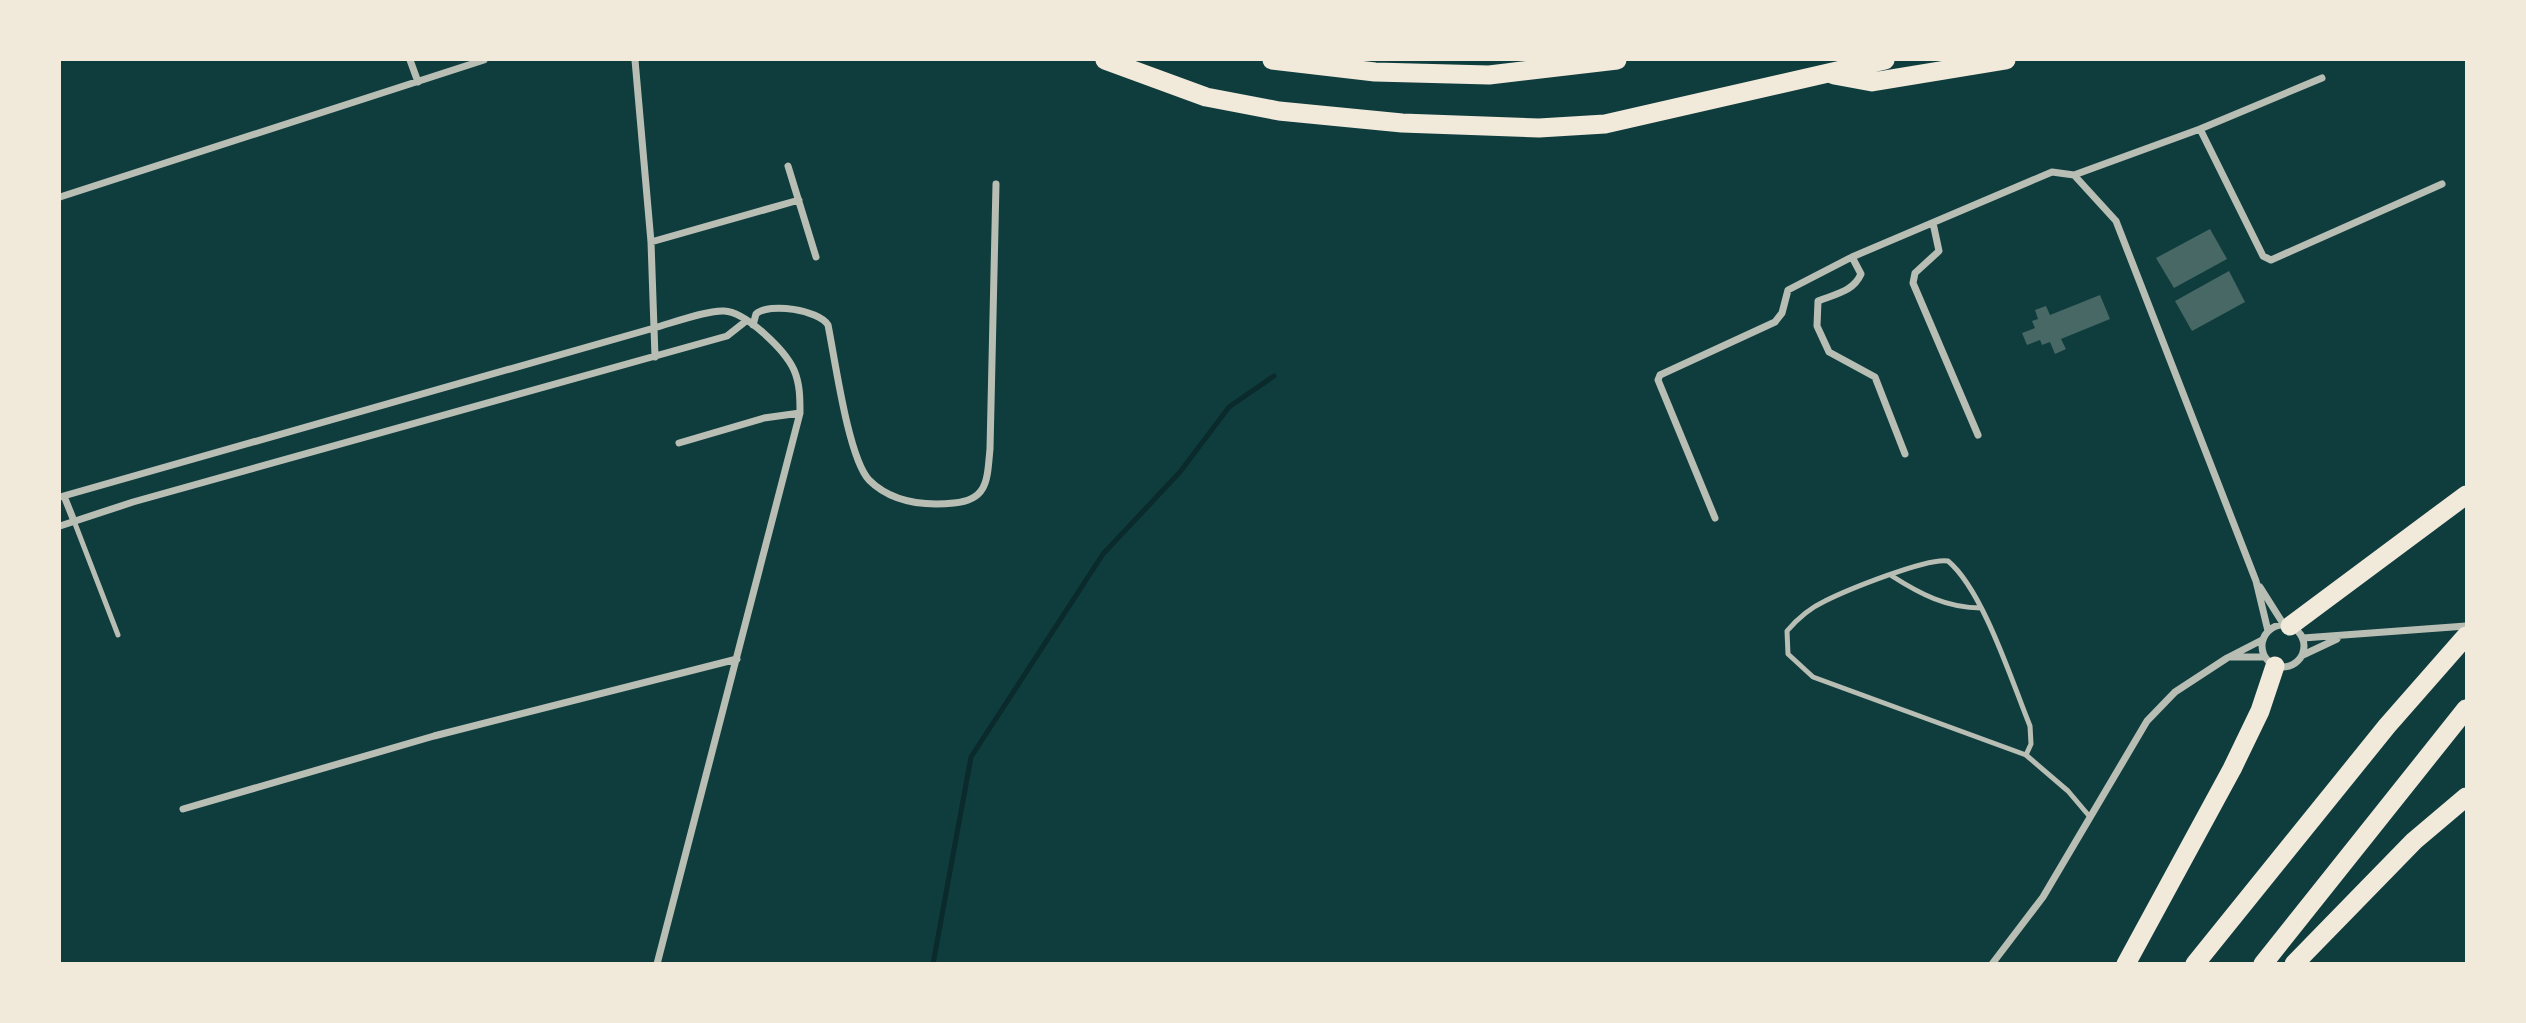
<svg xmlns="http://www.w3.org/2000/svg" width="2526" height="1023" font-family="Arial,sans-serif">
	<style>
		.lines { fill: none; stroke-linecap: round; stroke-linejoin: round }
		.stream { stroke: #0a2a2b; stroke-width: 5 }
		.building { fill: #486865 }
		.service { stroke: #b8beb3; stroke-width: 5 }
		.minor { stroke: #b8beb3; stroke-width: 7 }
		.trunk { stroke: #f1e9da; stroke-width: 19 }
	</style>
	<rect width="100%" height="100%" fill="#0f3d3e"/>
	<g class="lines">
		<path class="stream" d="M 933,964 L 971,757 L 1103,554 L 1180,472 L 1229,407 L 1274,376"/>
	</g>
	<path class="building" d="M 2210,229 L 2227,259 L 2174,288 L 2156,258 Z
		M 2229,271 L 2245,302 L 2192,331 L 2175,301 Z
		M 2100,295 L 2110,319 L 2061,339 L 2066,349 L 2055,354 L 2050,342 L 2042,345 L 2040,340 L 2027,345 L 2022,333 L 2035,328 L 2032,321 L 2038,319 L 2035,310 L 2046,306 L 2050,315 Z"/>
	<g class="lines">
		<path class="service" d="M 74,521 L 118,635
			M 1892,576 C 1920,594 1947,608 1981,608
			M 2026,755 L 2031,744 L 2030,726 C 2012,682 1983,590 1948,561 C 1928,557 1847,590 1825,601 C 1810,608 1798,618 1787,631 L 1788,654 L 1813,677 L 2026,755 L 2068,791 L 2090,817"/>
		<path class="minor" d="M 410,60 L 418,82
			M 635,60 L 651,242 L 655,357
			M 2200,129 L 2263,256 L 2271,260 L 2442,184
			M 788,166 L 816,257
			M 2074,175 L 2200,129 L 2322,78
			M 60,197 L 484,60
			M 1933,223 L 1939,251 L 1915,273 L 1913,283 L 1978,435
			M 651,242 L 799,200
			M 1852,257 L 1861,274 C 1853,292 1835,294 1818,301 L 1817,326 L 1829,352 L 1875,377 L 1905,454
			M 753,325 L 756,314 C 769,302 819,310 828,325 C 835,359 848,457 869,480 C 891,502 924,506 954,503 C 989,500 987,478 990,449 L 996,184
			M 679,443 L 764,418 L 800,413
			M 64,496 L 74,521
			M 60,497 L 654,328 C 672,323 707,310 724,311 C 746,312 785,350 794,370 C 800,384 800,398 800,413 L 657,964
			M 1715,518 L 1658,380 L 1660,375 L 1775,322 L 1782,313 L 1788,290 L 1852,257 L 2052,172 L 2074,175 L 2116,221 L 2256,581 L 2268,631
			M 60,526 L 133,502 L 727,336 L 746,321
			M 2260,587 L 2284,625
			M2262 646a21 21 0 1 1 42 0a21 21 0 1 1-42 0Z
			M 2303,638 L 2466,626
			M 2303,655 L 2337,639
			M 2231,657 L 2264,657
			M 183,809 L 434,736 L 737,659
			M 1992,964 L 2043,897 L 2147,721 L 2175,692 L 2227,658 L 2262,640"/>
		<path class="trunk" d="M 1105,60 L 1206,97 L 1279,111 L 1402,123 L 1539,128 L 1605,124 L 1885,60
			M 1272,60 L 1375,72 L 1489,75 L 1617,60
			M 1834,75 L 1872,82 L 2006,60
			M 2290,626 L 2466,495
			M 2126,964 L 2232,769 L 2260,711 L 2275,666
			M 2195,964 L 2387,726 L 2466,636
			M 2263,964 L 2466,709
			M 2294,964 L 2414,841 L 2466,797"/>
	</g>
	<rect width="2526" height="1023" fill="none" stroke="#f1e9da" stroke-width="122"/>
</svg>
